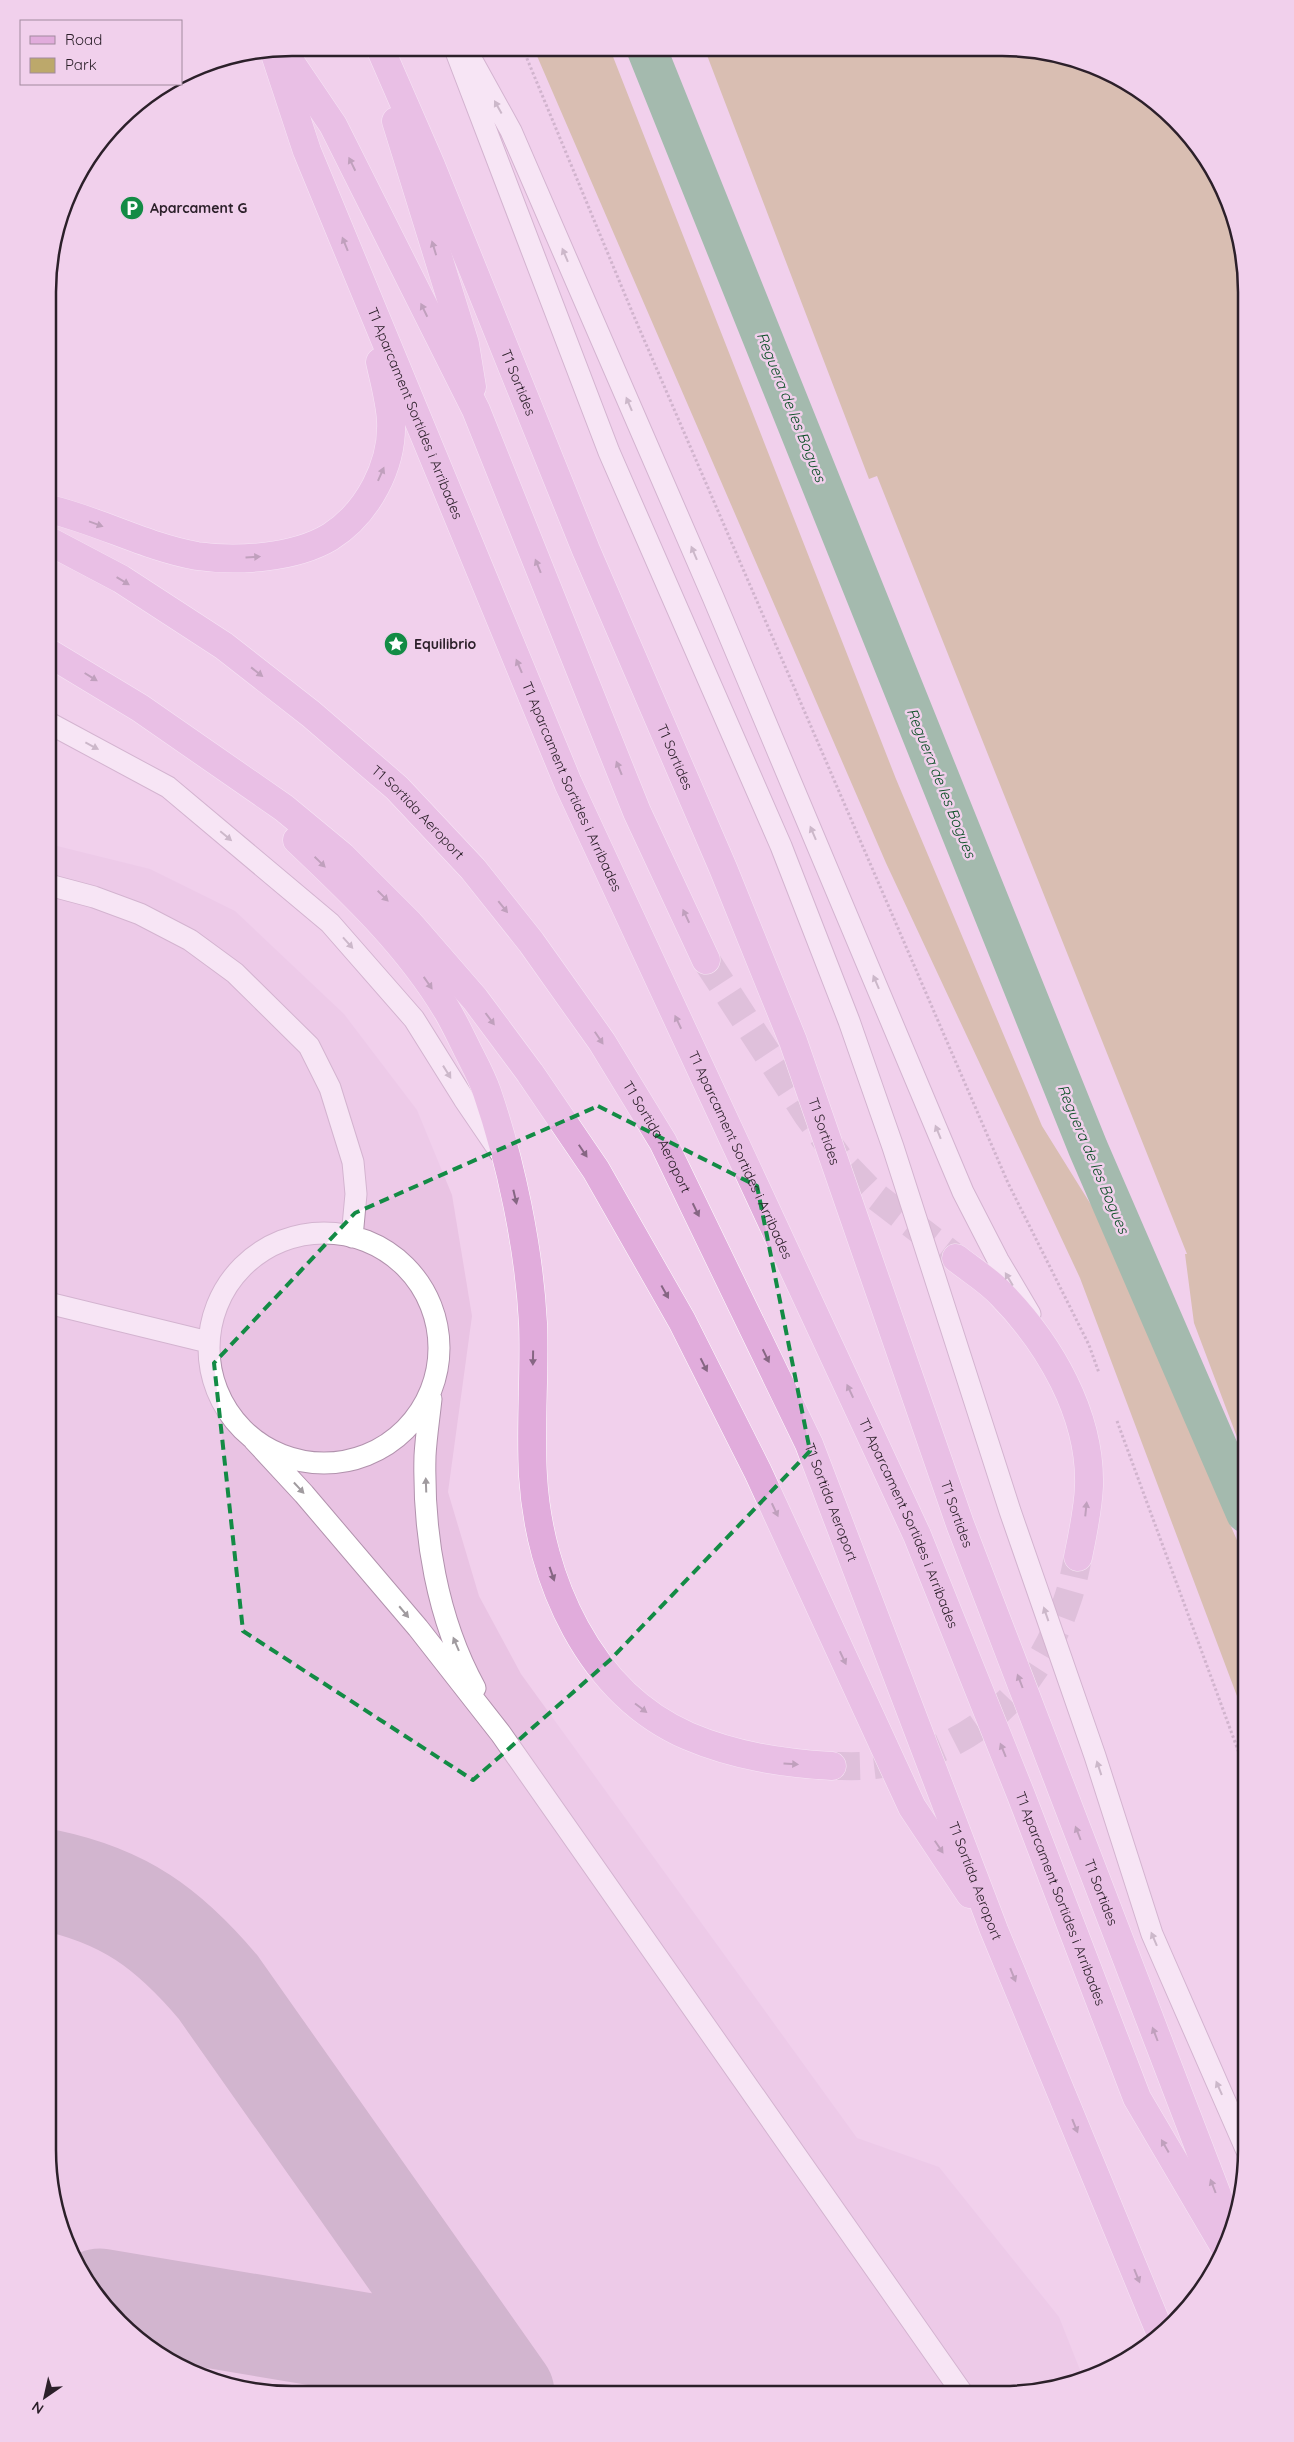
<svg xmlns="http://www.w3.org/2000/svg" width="1294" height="2442" font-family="Quicksand,sans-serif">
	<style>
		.built { fill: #e9c3e3 }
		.green { fill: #bca86b }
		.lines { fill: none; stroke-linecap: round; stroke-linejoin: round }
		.canal { stroke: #47a062; stroke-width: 40 }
		.taxiway { stroke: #ae94aa; stroke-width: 101 }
		.primary-tunnel { stroke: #caadc5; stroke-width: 28; stroke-dasharray: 28 14; stroke-linecap: butt }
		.lane-casing { stroke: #b192ad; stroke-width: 23 }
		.primary-casing { stroke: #fff; stroke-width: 29 }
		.path { stroke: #ab92a7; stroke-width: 3; stroke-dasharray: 2.5 2.5; stroke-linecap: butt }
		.lane { stroke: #fff; stroke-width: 21 }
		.primary { stroke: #e1acdc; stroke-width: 28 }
		.oneway { fill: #a09b9f }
		.oneway2 { fill: #866683 }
		.marked { fill: none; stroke: #138b45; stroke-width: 4; stroke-dasharray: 10 6; stroke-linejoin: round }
		.labels { text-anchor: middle; stroke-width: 5; stroke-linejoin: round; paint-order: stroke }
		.poi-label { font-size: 14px; font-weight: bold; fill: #2c202a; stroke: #f1d0ec; text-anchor: start }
		.street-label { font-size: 14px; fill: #2c202a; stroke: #f1d0ec }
		.water-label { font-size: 15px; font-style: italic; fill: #0c4f26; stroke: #f1d0ec }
		.rim { fill: none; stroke: #2c202a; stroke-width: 2.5 }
	</style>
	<rect width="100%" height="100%" fill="#f1d0ec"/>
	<path class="built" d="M 49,844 L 150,869 L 235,911 L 344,1014 L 417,1110 L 452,1195 L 472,1316 L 448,1492 L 479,1596 L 521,1674 L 857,2138 L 939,2167 L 1059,2317 L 1084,2380 L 1001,2394 L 260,2392 L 184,2369 L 131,2334 L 89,2285 L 60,2228 L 48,2149 Z"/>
	<path class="green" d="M 534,49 L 610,49 L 896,779 L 1042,1126 L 1093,1208 L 1246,1561 L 1246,1720 L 1080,1278 L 886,863 Z
		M 705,50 L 1049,52 L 1110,73 L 1163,109 L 1205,157 L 1234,214 L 1246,293 L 1246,1461 L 1194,1323 L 1185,1254 L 1187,1254 L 877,476 L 869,479 Z"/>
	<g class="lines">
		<path class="canal" d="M 647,50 L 1088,1148 L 1246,1513"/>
		<path class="taxiway" d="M 48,1880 C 124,1896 168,1928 218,1987 L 504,2393
			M 100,2299 L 399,2349 L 461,2375 L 487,2393"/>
		<path class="primary-tunnel" d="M 706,960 L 808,1116 L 841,1161 L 874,1195 L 956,1258
			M 832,1766 C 848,1766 865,1767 881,1764 C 975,1751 1038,1690 1067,1601 C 1072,1587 1075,1572 1078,1557"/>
		<g class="lane-casing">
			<path id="lane" d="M 455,49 L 609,452 L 781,846 L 849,1021 L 893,1147 L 1010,1511 L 1095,1756 L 1152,1934 L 1246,2149
				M 469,55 L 511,131 L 713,597 L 963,1192 L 998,1260 L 1030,1314
				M 49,723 L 168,787 L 330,923 L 414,1019 L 464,1099 L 500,1152
				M 49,885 L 94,897 L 140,914 L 190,940 L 235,973 L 309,1046 L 330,1088 L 353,1162 L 356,1194 L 352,1237
				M209 1348a115 115 0 1 1 230 0a115 115 0 1 1-230 0Z
				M 48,1303 L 208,1342
				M 431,1399 C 429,1418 426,1437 425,1456 C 423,1534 437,1619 475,1688
				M 254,1440 L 304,1494 L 418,1628 L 501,1734 L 963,2394"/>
		</g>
		<g class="primary-casing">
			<g id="primary">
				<path id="s1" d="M 380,48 L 430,163 L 586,550 L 723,868 L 793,1041 L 960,1524 L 1231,2231"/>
				<path id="s2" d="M 274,51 L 307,151 L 568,783 L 917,1535 L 1021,1795 L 1137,2098 L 1225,2248"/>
				<path d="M 285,54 L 333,125 L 476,410 L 637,812 L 706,960"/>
				<path d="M 396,121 L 465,344 L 472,387"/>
				<path d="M 49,509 C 100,521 146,547 197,556 C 237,562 295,558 330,537 C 368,513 393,465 391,421 C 390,402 384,380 380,362"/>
				<path id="s3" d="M 49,541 L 121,579 L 224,646 L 311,714 L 397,788 L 473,869 L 531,942 L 602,1042 L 663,1142 L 809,1444 L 994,1930 L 1160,2332"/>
				<path d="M 49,653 L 140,708 L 284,808 L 342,856 L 409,923 L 475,999 L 530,1073 L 596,1170 L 682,1321 L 758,1472 L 912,1807 L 970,1894"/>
				<path d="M 297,840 C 352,892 409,946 448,1012 C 455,1024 461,1037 467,1049 C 474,1063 482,1077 487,1092 C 511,1162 529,1248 533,1323 C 535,1373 530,1425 533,1476 C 539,1579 589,1693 688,1736 C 735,1756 782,1763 832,1766"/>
				<path d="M 956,1258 C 971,1270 988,1280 1001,1294 C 1049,1343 1091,1414 1089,1486 C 1088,1510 1083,1533 1078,1557"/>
			</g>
		</g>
		<path class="path" d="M 523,49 L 633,314 L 1008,1183 L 1089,1345 L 1099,1373
			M 1117,1421 L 1246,1772"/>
		<use href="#lane" class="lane"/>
		<use href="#primary" class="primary"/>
	</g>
	<defs><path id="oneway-solid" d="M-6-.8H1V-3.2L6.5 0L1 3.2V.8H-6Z" transform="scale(1.25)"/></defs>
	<g class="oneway">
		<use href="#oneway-solid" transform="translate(498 107) rotate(-119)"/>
		<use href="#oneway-solid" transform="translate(565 255) rotate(-113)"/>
		<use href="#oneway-solid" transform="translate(629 404) rotate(-113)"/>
		<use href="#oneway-solid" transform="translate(694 553) rotate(-113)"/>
		<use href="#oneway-solid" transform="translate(92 746) rotate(28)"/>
		<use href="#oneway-solid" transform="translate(813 833) rotate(-113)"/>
		<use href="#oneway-solid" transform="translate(226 836) rotate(40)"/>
		<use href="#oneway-solid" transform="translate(348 943) rotate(48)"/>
		<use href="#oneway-solid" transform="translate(876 982) rotate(-113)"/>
		<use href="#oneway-solid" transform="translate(447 1072) rotate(58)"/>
		<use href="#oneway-solid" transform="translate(938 1132) rotate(-112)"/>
		<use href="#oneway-solid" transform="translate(1009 1279) rotate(-121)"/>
		<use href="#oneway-solid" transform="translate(426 1485) rotate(-92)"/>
		<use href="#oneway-solid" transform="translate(299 1488) rotate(47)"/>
		<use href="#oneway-solid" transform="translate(404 1612) rotate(50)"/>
		<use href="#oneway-solid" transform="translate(1046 1614) rotate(-109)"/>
		<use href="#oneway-solid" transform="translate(456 1644) rotate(-113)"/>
		<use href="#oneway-solid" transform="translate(1099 1768) rotate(-108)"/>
		<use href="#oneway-solid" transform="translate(1154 1939) rotate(-113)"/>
		<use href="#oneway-solid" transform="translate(1219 2088) rotate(-114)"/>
	</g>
	<g class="oneway2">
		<use href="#oneway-solid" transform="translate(352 164) rotate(-116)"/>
		<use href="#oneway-solid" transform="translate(345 244) rotate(-112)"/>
		<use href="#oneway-solid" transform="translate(434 248) rotate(-107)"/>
		<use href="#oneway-solid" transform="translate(424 310) rotate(-116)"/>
		<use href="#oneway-solid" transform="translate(381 474) rotate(-66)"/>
		<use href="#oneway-solid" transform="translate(96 524) rotate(20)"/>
		<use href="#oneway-solid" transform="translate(253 557) rotate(-3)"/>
		<use href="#oneway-solid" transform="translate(538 566) rotate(-112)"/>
		<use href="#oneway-solid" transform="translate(123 581) rotate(31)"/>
		<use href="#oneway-solid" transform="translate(519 666) rotate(-113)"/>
		<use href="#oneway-solid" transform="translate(257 672) rotate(38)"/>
		<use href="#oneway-solid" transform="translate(91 677) rotate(32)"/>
		<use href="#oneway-solid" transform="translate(619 768) rotate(-112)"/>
		<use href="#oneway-solid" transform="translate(320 862) rotate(44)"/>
		<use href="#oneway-solid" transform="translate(383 896) rotate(45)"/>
		<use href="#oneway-solid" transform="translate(503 907) rotate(51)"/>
		<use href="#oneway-solid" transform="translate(686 916) rotate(-115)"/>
		<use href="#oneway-solid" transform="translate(428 983) rotate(55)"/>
		<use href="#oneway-solid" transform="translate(490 1019) rotate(53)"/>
		<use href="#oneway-solid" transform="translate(678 1022) rotate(-115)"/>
		<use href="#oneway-solid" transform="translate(599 1038) rotate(56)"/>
		<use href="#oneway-solid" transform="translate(583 1151) rotate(56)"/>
		<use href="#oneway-solid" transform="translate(515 1197) rotate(77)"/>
		<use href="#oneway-solid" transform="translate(696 1210) rotate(64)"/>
		<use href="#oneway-solid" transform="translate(665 1292) rotate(61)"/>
		<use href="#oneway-solid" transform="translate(766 1356) rotate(64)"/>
		<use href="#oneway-solid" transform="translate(533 1358) rotate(91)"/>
		<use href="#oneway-solid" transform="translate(704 1365) rotate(63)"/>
		<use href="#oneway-solid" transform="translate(850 1391) rotate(-115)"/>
		<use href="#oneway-solid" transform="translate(1086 1509) rotate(-84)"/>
		<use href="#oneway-solid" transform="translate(775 1510) rotate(65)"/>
		<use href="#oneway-solid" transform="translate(552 1574) rotate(71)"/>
		<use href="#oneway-solid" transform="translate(843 1658) rotate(65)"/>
		<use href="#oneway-solid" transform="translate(1020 1681) rotate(-111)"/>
		<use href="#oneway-solid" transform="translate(641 1708) rotate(37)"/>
		<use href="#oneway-solid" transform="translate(1003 1750) rotate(-112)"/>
		<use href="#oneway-solid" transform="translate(791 1764) rotate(3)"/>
		<use href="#oneway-solid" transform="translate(1078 1833) rotate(-111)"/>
		<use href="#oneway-solid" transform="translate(939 1847) rotate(56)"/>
		<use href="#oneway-solid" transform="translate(1013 1975) rotate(68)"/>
		<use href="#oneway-solid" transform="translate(1155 2034) rotate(-111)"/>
		<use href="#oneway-solid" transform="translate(1075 2126) rotate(68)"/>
		<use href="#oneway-solid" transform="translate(1165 2146) rotate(-120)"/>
		<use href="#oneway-solid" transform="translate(1213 2186) rotate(-111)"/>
		<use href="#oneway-solid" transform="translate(1137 2276) rotate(68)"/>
	</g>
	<path d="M0 0H1294V2442H0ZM 598,1106 L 757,1186 L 810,1451 L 610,1660 L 473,1780 L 243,1631 L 214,1363 L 355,1213 Z" fill="#f1d0ec" fill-opacity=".55" fill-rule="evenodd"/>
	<path class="marked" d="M 598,1106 L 757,1186 L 810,1451 L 610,1660 L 473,1780 L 243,1631 L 214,1363 L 355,1213 Z"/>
	<defs>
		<g id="parking-disc" transform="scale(1.25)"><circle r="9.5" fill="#138b45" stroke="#f1d0ec"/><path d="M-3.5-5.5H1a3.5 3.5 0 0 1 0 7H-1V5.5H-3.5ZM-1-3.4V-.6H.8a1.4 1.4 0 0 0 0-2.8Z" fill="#fff"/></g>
		<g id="sight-disc" transform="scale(1.25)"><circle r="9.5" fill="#138b45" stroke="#f1d0ec"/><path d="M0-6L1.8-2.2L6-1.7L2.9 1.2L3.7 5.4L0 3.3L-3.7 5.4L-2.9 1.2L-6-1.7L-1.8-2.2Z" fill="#fff"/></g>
	</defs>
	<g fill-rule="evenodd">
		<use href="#parking-disc" x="132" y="208"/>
		<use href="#sight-disc" x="396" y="644"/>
	</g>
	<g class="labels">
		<g class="poi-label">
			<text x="150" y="213">Aparcament G</text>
			<text x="414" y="649">Equilibrio</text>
		</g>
		<g class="street-label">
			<text dy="5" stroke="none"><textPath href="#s1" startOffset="362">T1 Sortides</textPath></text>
			<text dy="5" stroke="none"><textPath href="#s2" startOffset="389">T1 Aparcament Sortides i Arribades</textPath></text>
			<text dy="5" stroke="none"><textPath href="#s1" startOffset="768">T1 Sortides</textPath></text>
			<text dy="5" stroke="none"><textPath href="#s2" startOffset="794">T1 Aparcament Sortides i Arribades</textPath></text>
			<text dy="5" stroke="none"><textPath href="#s3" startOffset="460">T1 Sortida Aeroport</textPath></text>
			<text dy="5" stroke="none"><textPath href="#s1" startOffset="1171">T1 Sortides</textPath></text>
			<text dy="5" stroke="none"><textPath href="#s3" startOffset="865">T1 Sortida Aeroport</textPath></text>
			<text dy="5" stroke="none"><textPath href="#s2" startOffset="1199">T1 Aparcament Sortides i Arribades</textPath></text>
			<text dy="5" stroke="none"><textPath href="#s3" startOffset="1270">T1 Sortida Aeroport</textPath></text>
			<text dy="5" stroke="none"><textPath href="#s1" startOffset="1576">T1 Sortides</textPath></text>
			<text dy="5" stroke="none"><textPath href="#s2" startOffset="1604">T1 Aparcament Sortides i Arribades</textPath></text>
			<text dy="5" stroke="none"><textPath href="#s3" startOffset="1675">T1 Sortida Aeroport</textPath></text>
			<text dy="5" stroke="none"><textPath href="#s1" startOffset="1981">T1 Sortides</textPath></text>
			<text dy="5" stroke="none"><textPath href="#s2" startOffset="2009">T1 Aparcament Sortides i Arribades</textPath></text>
		</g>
		<g class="water-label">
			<text transform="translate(791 407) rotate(68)" y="5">Reguera de les Bogues</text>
			<text transform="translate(941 783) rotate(68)" y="5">Reguera de les Bogues</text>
			<text transform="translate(1093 1159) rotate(67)" y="5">Reguera de les Bogues</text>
		</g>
	</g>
	<path d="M0 0H1294V2442H0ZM292 56H1002A236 236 0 0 1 1238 292V2150A236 236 0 0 1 1002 2386H292A236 236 0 0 1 56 2150V292A236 236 0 0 1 292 56Z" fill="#f1d0ec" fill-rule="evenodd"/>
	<path class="rim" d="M292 56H1002A236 236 0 0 1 1238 292V2150A236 236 0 0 1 1002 2386H292A236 236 0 0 1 56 2150V292A236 236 0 0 1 292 56Z"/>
	<rect x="20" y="20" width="162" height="65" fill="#f1d0ec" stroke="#a28a9e"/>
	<rect x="30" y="36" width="25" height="8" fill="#e1acdc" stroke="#a28a9e"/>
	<text x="65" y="45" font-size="15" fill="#2c202a">Road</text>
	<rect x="30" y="58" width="25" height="15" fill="#bca86b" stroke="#a28a9e"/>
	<text x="65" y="70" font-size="15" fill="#2c202a">Park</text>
	<g transform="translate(45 2397) rotate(214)" stroke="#f1d0ec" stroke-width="4" paint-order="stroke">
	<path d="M0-4L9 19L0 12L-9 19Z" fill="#2c202a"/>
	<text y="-8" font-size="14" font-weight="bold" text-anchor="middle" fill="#2c202a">N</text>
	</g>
</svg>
